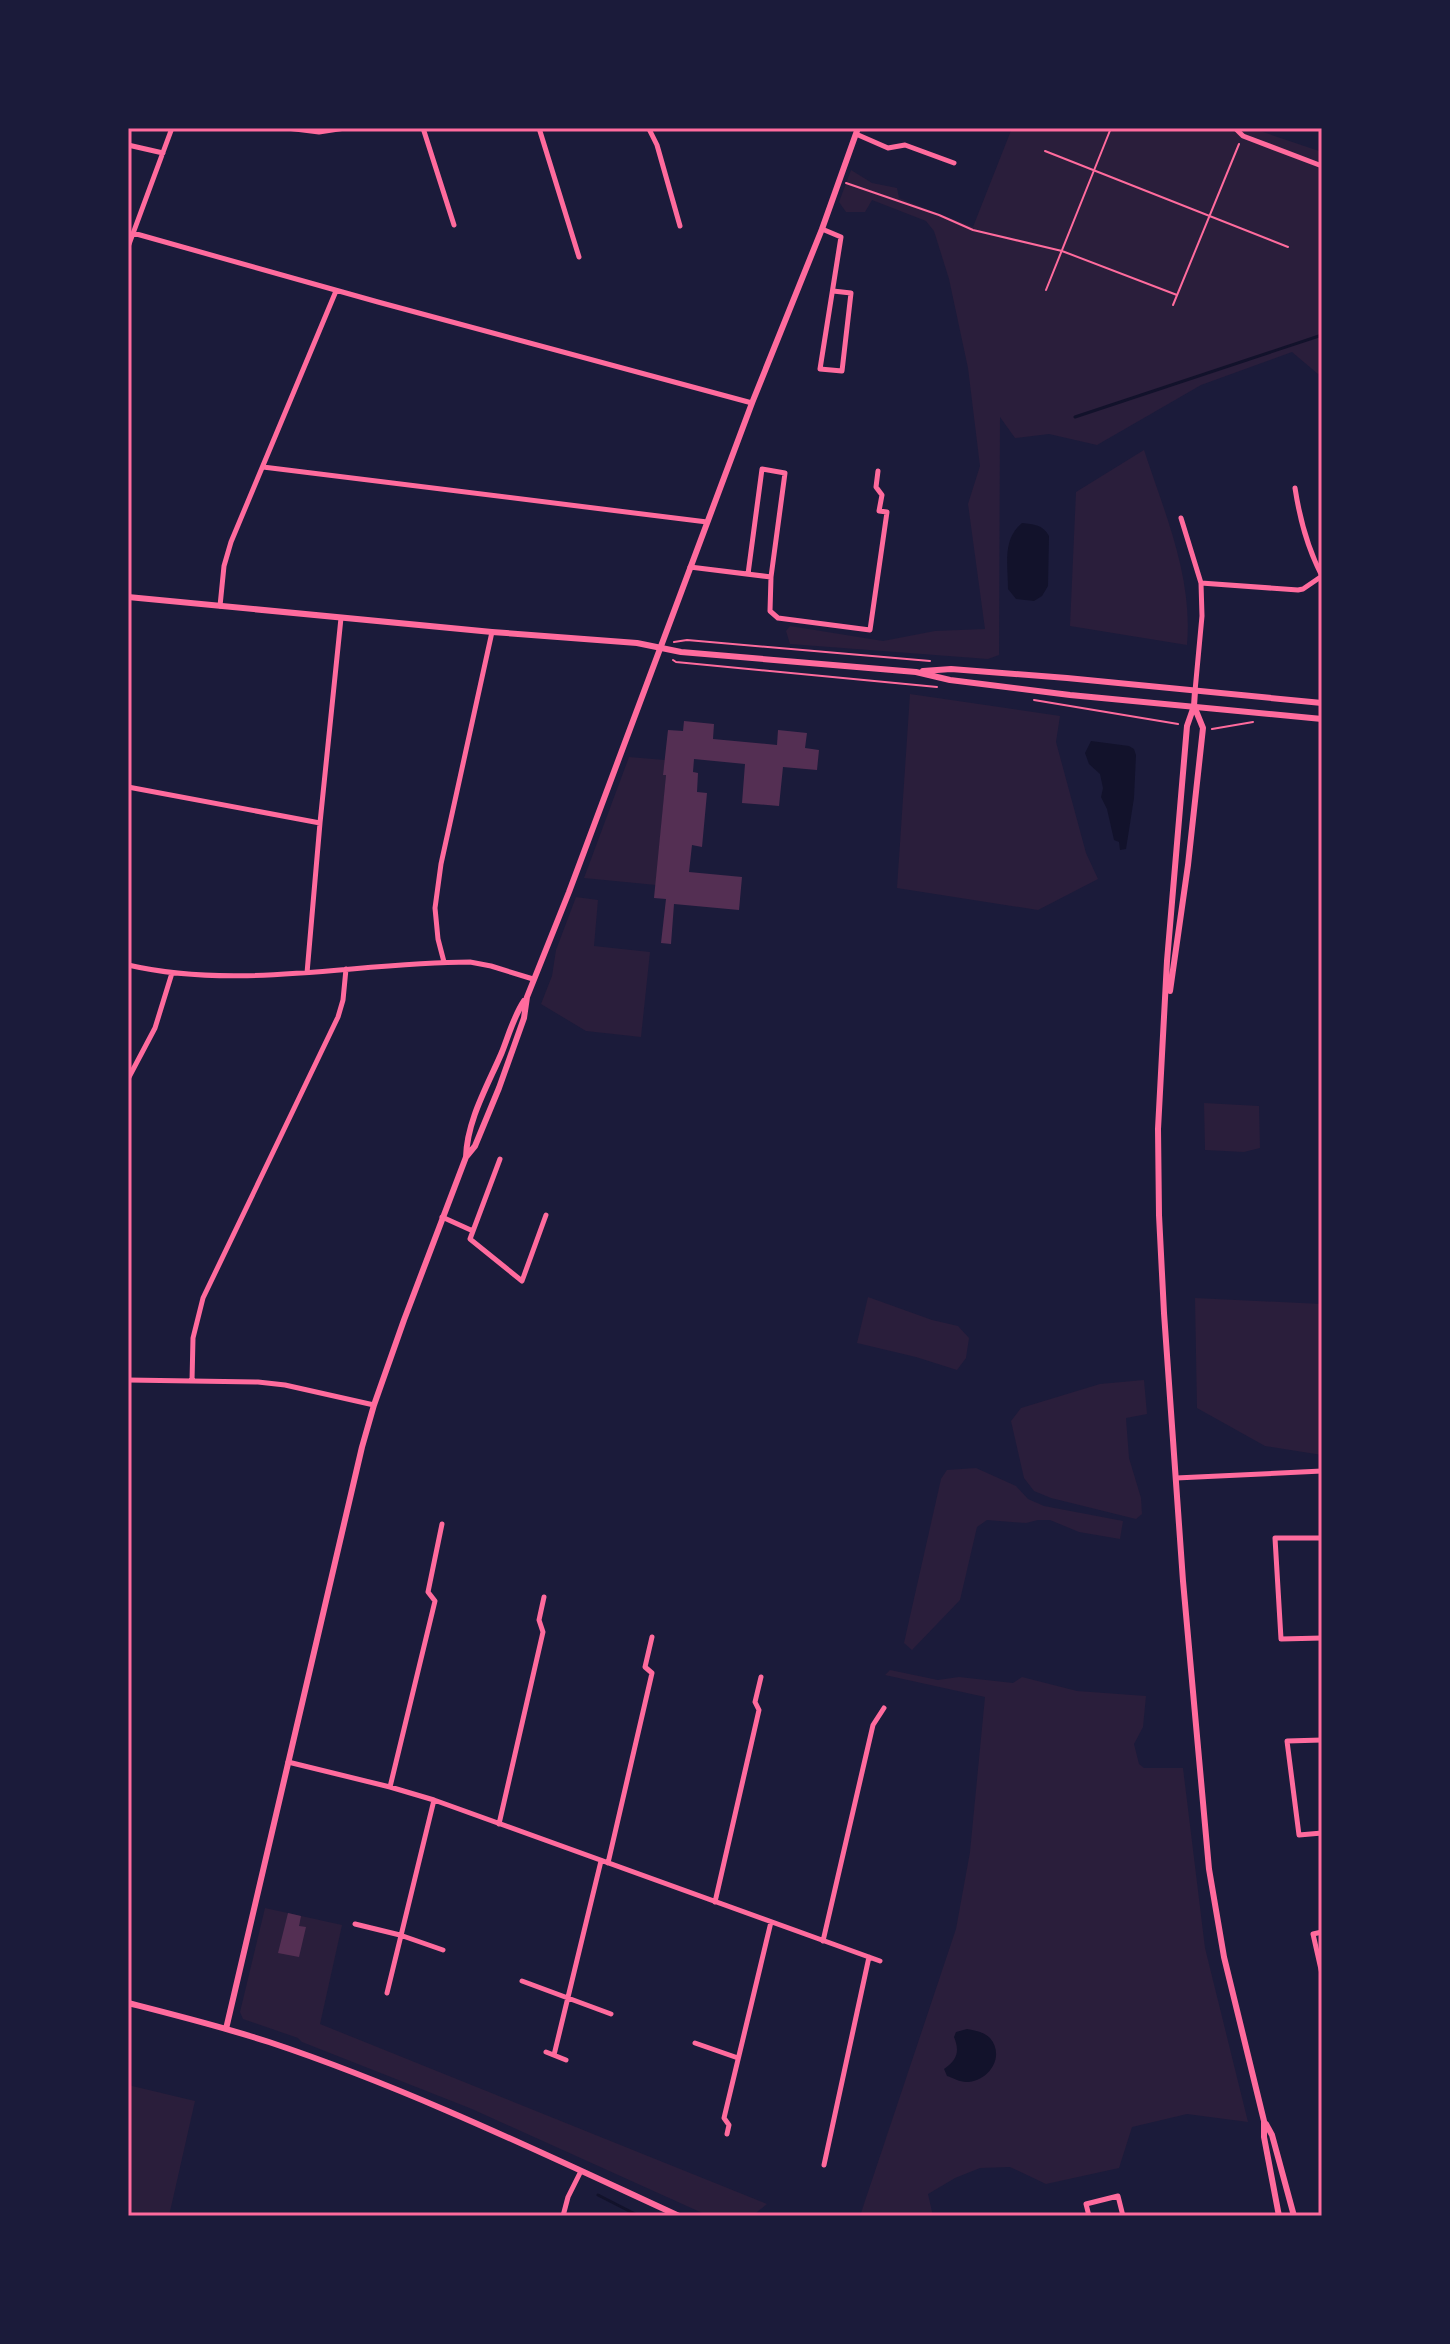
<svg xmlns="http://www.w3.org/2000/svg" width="1450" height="2344" font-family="Raleway,sans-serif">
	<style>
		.green { fill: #2a1e3b }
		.water { fill: #12122b }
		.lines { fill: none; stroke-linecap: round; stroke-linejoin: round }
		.stream { stroke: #12122b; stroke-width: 3 }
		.building { fill: #542f53 }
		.path { stroke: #ff6b9d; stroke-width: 2 }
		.minor { stroke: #ff6b9d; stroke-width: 5 }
		.tertiary { stroke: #ff6b9d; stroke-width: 6 }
		.secondary { stroke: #ff6b9d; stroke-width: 6 }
		.neatline { fill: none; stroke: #ff6b9d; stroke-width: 3 }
	</style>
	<rect width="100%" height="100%" fill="#1b1b3a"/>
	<path class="green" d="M 1012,128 L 1251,128 L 1322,152 L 1322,372 L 1318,374 L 1292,352 L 1201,385 L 1097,445 L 1049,434 L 1015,438 L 1000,417 L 999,655 L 988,659 L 790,644 L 786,631 L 790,626 L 883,641 L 935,631 L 985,629 L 968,504 L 980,466 L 968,368 L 949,279 L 934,231 L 926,221 L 872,200 L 865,212 L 846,212 L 839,202 L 851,170 L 872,183 L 897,188 L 899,198 L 973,227 Z
		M 1144,450 C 1165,514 1193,577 1187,645 L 1070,626 L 1076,492 Z
		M 910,694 L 1060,716 L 1056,742 L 1086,853 L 1098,879 L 1038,910 L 897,888 Z
		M 629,757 L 665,760 L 663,775 L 666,775 L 656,885 L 584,878 Z
		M 576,897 L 598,900 L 594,946 L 650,952 L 641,1037 L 586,1031 L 541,1004 L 552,976 L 556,950 Z
		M 1204,1103 L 1259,1106 L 1260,1148 L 1244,1152 L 1205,1150 Z
		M 868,1297 L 932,1320 L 958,1326 L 969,1338 L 966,1358 L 957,1370 L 916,1357 L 857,1343 Z
		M 1195,1298 L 1322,1304 L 1322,1455 L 1265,1446 L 1197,1408 Z
		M 1144,1380 L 1147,1414 L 1126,1418 L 1129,1458 L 1141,1498 L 1142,1514 L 1136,1519 L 1051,1498 L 1034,1491 L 1024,1478 L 1011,1421 L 1021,1408 L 1100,1384 Z
		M 976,1468 L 1016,1486 L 1028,1499 L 1044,1506 L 1123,1521 L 1120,1539 L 1079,1532 L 1050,1520 L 1038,1520 L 1026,1523 L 987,1520 L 977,1527 L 960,1600 L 912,1650 L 904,1643 L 941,1479 L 947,1470 Z
		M 890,1670 L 938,1680 L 959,1677 L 1013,1683 L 1022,1677 L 1077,1691 L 1146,1696 L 1143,1727 L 1134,1744 L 1139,1764 L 1144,1768 L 1183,1768 L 1205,1948 L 1248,2122 L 1187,2114 L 1132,2127 L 1119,2168 L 1046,2184 L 1010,2167 L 980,2168 L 955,2178 L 928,2194 L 933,2216 L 860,2216 L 956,1929 L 970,1852 L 985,1697 L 885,1675 Z
		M 265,1908 L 342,1925 L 320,2024 L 767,2204 L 752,2216 L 709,2216 L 472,2109 L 302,2042 L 298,2038 L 243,2019 L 240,2012 Z
		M 128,2085 L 195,2101 L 169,2216 L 128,2216 Z"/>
	<path class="water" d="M 1022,523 C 1034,524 1043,525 1049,536 L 1048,586 L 1042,596 L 1034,601 L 1016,599 L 1008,589 C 1008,565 1002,539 1022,523 Z
		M 1091,741 L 1129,746 L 1134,749 L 1136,755 L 1134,798 L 1126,849 L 1120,850 L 1119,842 L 1114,840 L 1107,809 L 1101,797 L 1103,788 L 1100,774 L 1089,764 L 1085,753 Z
		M 967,2029 C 974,2030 984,2032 990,2038 C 1006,2057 988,2082 966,2082 C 960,2082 953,2078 947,2076 L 944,2069 C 957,2060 960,2052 954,2037 L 956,2032 Z"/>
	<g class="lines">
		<path class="stream" d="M 1075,417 L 1322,335
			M 598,2195 L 639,2216"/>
	</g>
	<path class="building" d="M 684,721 L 714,724 L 713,739 L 777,745 L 778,730 L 807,733 L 805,748 L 819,750 L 817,770 L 783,767 L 779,806 L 742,803 L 745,764 L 694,759 L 693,772 L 698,773 L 697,792 L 707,793 L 702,847 L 692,845 L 689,872 L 742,877 L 739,910 L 674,904 L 671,944 L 661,943 L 666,899 L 654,898 L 666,775 L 663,775 L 668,730 L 683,731 Z
		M 288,1913 L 301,1916 L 299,1926 L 306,1927 L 299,1957 L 278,1953 Z"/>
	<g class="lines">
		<path class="path" d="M 1045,151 L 1288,247
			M 846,183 L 939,215 L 973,230 L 1062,251 L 1177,295
			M 1046,290 L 1111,128
			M 1173,305 L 1239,144
			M 674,642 L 687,640 L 930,661
			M 673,660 L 676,662 L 937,687
			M 1034,700 L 1178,724
			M 1212,729 L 1253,722"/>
		<path class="minor" d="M 287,128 L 319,132 L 345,128
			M 423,128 L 454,225
			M 539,128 L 579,257
			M 1235,128 L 1243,136 L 1322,166
			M 649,129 L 657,145 L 680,226
			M 856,134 L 888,148 L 905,145 L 954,163
			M 128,145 L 163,153
			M 822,229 L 841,237 L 820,369 L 842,371 L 851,293 L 833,291
			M 133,233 L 378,302 L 752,403
			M 128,247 L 172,128
			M 263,467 L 707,522
			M 1295,488 C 1300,520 1307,547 1322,576
			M 1181,518 L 1201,583 L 1202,616 L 1195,691
			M 690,567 L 771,577 L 770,611 L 778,618 L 870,630 L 887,512 L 879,511 L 882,495 L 876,487 L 878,471
			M 748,574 L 762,469 L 785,473 L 771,577
			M 1201,583 L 1298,590 L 1303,589 L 1322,576
			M 220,606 L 224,566 L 231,542 L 336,291
			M 128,787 L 320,823
			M 444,962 L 438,939 L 435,908 L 441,864 L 492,632
			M 128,965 C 241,991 356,962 470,962 L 491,966 L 533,979
			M 307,973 L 320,823 L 341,618
			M 128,1079 L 155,1028 L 172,973
			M 442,1217 L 473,1231 L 470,1239 L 522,1281 L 546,1215
			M 473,1231 L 500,1159
			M 128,1380 L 258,1382 L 285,1385 L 374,1405
			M 192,1381 L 193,1338 L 203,1298 L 338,1017 L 343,1000 L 346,969
			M 1176,1478 L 1322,1471
			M 1322,1538 L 1275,1538 L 1281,1639 L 1322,1638
			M 1322,1740 L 1287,1741 L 1299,1835 L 1322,1833
			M 288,1762 L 390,1787 L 434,1800 L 880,1961
			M 390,1787 L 435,1601 L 428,1592 L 442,1524
			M 499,1824 L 543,1632 L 539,1620 L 544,1597
			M 608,1863 L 652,1673 L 645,1667 L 652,1637
			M 715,1902 L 759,1710 L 755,1702 L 761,1677
			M 355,1924 L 400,1935 L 443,1950
			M 1322,1932 L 1313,1934 L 1322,1974
			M 823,1941 L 873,1725 L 884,1708
			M 522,1981 L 611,2014
			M 387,1993 L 434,1800
			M 695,2043 L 738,2058
			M 546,2052 L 566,2060
			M 554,2055 L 601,1861
			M 727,2134 L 729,2125 L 724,2118 L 771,1922
			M 824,2165 L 869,1957
			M 563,2216 L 568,2197 L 581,2171
			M 1089,2216 L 1086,2204 L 1118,2196 L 1123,2216"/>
		<path class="tertiary" d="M 1195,691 L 1194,706 L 1187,726 L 1167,961 L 1158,1129 L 1159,1215 L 1164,1313 L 1183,1581 L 1209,1869 L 1224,1957 L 1264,2121 L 1264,2137 L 1279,2216
			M 1170,991 L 1188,865 L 1203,728 L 1194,706
			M 466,1157 C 467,1120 488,1085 502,1052 C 509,1034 514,1016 524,1001
			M 128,2003 C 175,2015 223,2027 269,2042 C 410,2089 544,2154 679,2216
			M 226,2029 L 362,1447 L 374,1405 L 404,1320 L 466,1157 L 475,1146 L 499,1088 L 524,1018 L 527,997 L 569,892 L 752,403 L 822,229 L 858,128
			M 1266,2124 L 1272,2135 L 1294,2216"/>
		<path class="secondary" d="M 128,597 L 492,632 L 637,643 L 681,652 L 916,672 L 950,680 L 1070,695 L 1322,719
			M 923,671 L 951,669 L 1067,678 L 1322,703"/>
	</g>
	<rect width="1450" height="2344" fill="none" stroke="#1b1b3a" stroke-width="260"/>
	<rect x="130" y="130" width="1190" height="2084" class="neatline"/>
</svg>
